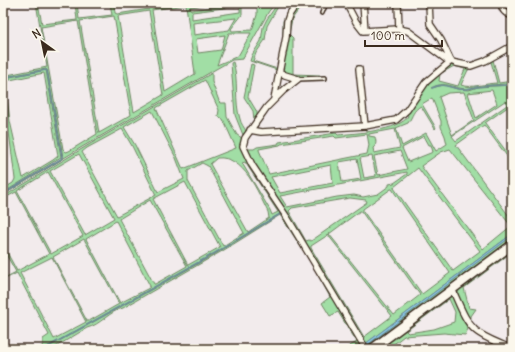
<svg xmlns="http://www.w3.org/2000/svg" width="515" height="352" font-family="Delius,sans-serif">
	<style>
		.green { fill: #a1dea5; stroke: #6e8462; fill-rule: evenodd }
		.water { fill: #89c9ea; stroke: #6a8998 }
		.lines { fill: none; stroke-linecap: round; stroke-linejoin: round }
		.stream { stroke: #6a8998; stroke-width: 1.5 }
		.lane-casing { stroke: #3b2a1e; stroke-width: 6 }
		.street-casing { stroke: #3b2a1e; stroke-width: 8 }
		.secondary-casing { stroke: #3b2a1e; stroke-width: 11 }
		.lane { stroke: #fbf7ec; stroke-width: 3 }
		.street { stroke: #fbf7ec; stroke-width: 5.5 }
		.secondary { stroke: #fbf7ec; stroke-width: 8 }
	</style>
	<rect width="100%" height="100%" fill="#f2ebec"/>
	<filter id="ink" filterUnits="userSpaceOnUse"><feTurbulence type="fractalNoise" baseFrequency=".025" numOctaves="2"/><feDisplacementMap in="SourceGraphic" scale="8" xChannelSelector="R" yChannelSelector="G"/><feConvolveMatrix kernelMatrix="1 2 1 2 8 2 1 2 1" color-interpolation-filters="sRGB"/></filter>
	<g filter="url(#ink)">
		<path class="green" d="M 36,3 L 38,3 L 42,24 L 77,20 L 75,3 L 77,3 L 79,19 L 112,15 L 110,3 L 114,3 L 115,13 L 117,14 L 149,9 L 148,3 L 151,3 L 152,8 L 183,3 L 188,3 L 189,4 L 223,3 L 190,7 L 191,10 L 242,3 L 242,15 L 231,29 L 232,31 L 252,30 L 257,15 L 257,6 L 268,3 L 276,3 L 269,11 L 245,54 L 243,59 L 232,60 L 216,69 L 82,147 L 3,195 L 61,160 L 63,157 L 47,70 L 46,69 L 6,77 L 3,65 L 7,75 L 47,67 ZM 186,5 L 195,74 L 165,92 L 152,10 ZM 240,6 L 240,12 L 192,19 L 192,12 ZM 149,11 L 163,95 L 134,112 L 118,16 ZM 114,16 L 131,115 L 99,133 L 80,21 ZM 236,18 L 229,30 L 194,35 L 193,23 ZM 78,21 L 97,134 L 69,151 L 66,152 L 63,149 L 41,27 ZM 229,33 L 251,33 L 238,56 L 217,65 ZM 225,35 L 221,50 L 198,53 L 196,39 Z
			M 278,3 L 280,3 L 267,26 L 265,40 L 256,53 L 253,61 L 274,68 L 277,68 L 283,38 L 283,21 L 292,4 L 296,3 L 291,9 L 277,70 L 250,61 L 252,55 L 261,41 L 263,27 L 267,19 Z
			M 303,4 L 292,19 L 289,34 L 293,38 L 293,74 L 320,75 L 320,76 L 299,77 L 281,71 L 288,21 L 298,5 Z
			M 512,47 L 512,49 L 493,60 L 499,83 L 512,81 L 512,84 C 501,84 488,85 477,87 C 474,87 471,89 468,89 C 454,89 445,80 431,88 L 444,85 L 457,89 L 469,90 L 478,87 L 512,85 L 512,104 L 485,123 L 512,159 L 512,163 L 484,125 L 456,145 L 512,220 L 512,234 L 365,344 L 246,149 L 254,149 L 257,147 L 278,144 L 279,142 L 336,133 L 338,135 C 355,133 400,131 408,116 L 407,113 L 427,83 L 453,64 L 465,67 ZM 491,62 L 497,83 C 487,83 470,89 461,85 L 468,70 ZM 454,66 L 465,69 L 458,86 L 439,81 L 440,74 ZM 492,90 L 497,104 L 476,118 L 468,93 ZM 464,92 L 474,120 L 452,135 L 439,97 L 448,93 ZM 432,98 L 441,121 L 441,127 L 445,136 L 447,144 L 436,151 L 426,133 L 402,146 L 396,128 L 408,123 C 413,116 413,110 421,106 L 435,129 L 436,128 L 422,104 ZM 505,101 L 507,105 L 456,141 L 452,136 ZM 395,129 L 400,148 L 374,153 L 373,148 C 377,145 376,141 375,137 L 369,136 L 369,134 ZM 367,134 L 369,145 L 367,154 L 269,174 L 259,150 L 259,149 L 280,145 L 281,144 L 334,136 L 336,138 ZM 424,136 L 429,145 L 431,145 L 433,152 L 408,162 L 402,148 ZM 450,149 L 511,226 L 483,249 L 421,166 L 441,152 ZM 400,151 L 407,169 L 378,175 L 374,156 ZM 372,156 L 376,176 L 364,178 L 360,158 ZM 357,159 L 361,179 L 342,182 L 339,162 ZM 331,165 L 333,183 L 280,193 L 271,177 ZM 418,168 L 480,251 L 453,271 L 394,188 L 394,187 ZM 407,172 L 407,174 L 394,183 L 389,184 L 389,186 L 378,194 L 363,197 L 354,195 L 337,197 L 287,207 L 280,196 ZM 391,189 L 392,189 L 450,273 L 422,294 L 363,211 L 363,209 ZM 350,198 L 366,200 L 367,202 L 311,241 L 309,240 L 306,241 L 289,211 L 292,208 ZM 360,211 L 361,211 L 420,295 L 394,315 L 329,234 ZM 328,235 L 392,316 L 364,337 L 311,248 L 311,246 Z
			M 233,62 C 239,80 234,101 240,119 C 241,124 244,127 246,131 L 243,135 L 235,115 L 231,63 Z
			M 251,64 L 254,65 L 248,97 L 257,112 L 257,115 L 254,120 L 253,111 L 244,97 Z
			M 46,70 L 61,157 L 3,193 L 3,189 L 13,183 L 15,179 L 3,85 L 3,71 L 5,78 ZM 44,73 L 58,156 L 53,160 L 23,178 L 10,121 L 5,81 Z
			M 212,73 L 212,82 L 219,101 L 221,103 L 226,103 L 227,117 L 237,135 L 242,138 L 241,146 L 361,345 L 354,349 L 344,349 L 357,342 L 338,312 L 330,316 L 322,303 L 330,297 L 312,264 L 280,215 L 224,250 L 123,308 C 110,311 100,325 87,328 L 52,349 L 45,349 L 215,254 L 280,214 L 215,253 L 56,342 L 43,349 L 38,349 L 43,345 L 43,339 L 49,335 L 18,275 L 17,273 L 3,280 L 3,279 L 16,272 L 3,249 L 3,245 L 17,271 L 49,254 L 16,192 L 3,199 L 3,197 L 90,144 ZM 205,80 L 219,110 L 218,116 L 223,119 L 236,148 L 183,169 L 156,108 ZM 152,111 L 176,158 L 184,179 L 158,192 L 135,145 L 124,127 ZM 122,129 L 132,146 L 156,195 L 117,216 L 82,152 L 87,148 ZM 79,154 L 114,218 L 85,235 L 50,171 ZM 217,158 C 244,155 258,193 268,212 L 269,218 L 248,232 L 210,164 ZM 245,162 L 278,212 L 272,215 L 270,210 L 242,163 ZM 202,163 L 208,166 L 244,233 L 223,246 L 188,181 L 188,171 ZM 48,172 L 83,236 L 51,254 L 17,191 ZM 185,182 L 220,247 L 188,265 L 153,199 ZM 150,200 L 187,266 L 155,284 L 154,284 L 119,219 ZM 116,221 L 150,286 L 149,288 L 120,303 L 86,239 ZM 84,239 L 119,304 L 89,321 L 87,321 L 53,257 ZM 52,257 L 86,322 L 54,339 L 20,273 Z
			M 512,236 L 512,239 L 403,321 L 367,347 L 366,346 L 370,342 Z
			M 512,250 L 512,252 L 464,288 L 469,308 L 476,309 L 471,316 L 471,324 C 466,314 457,300 458,289 Z
			M 453,293 L 468,329 L 465,335 L 444,333 L 404,336 L 390,347 L 386,347 L 385,349 L 380,349 ZM 449,299 L 455,312 L 454,322 L 434,329 L 408,333 L 406,331 Z"/>
		<path class="water" d="M 512,234 L 512,236 L 366,346 L 365,344 Z"/>
		<g class="lines">
			<path class="stream" d="M 3,70 L 6,77 L 46,70 L 47,71 L 62,157 L 61,159 L 3,194
				M 432,88 C 444,82 447,87 459,89 C 468,90 469,88 477,87 C 488,85 501,85 512,85
				M 44,349 L 215,253 L 280,214"/>
			<g class="lane-casing">
				<path id="lane" d="M 322,13 L 326,3
					M 298,79 L 325,78"/>
			</g>
			<g class="street-casing">
				<path id="street" d="M 346,3 L 356,22 L 363,31 L 399,29 L 408,31 L 447,60 L 456,63 L 471,66 L 485,61 L 512,46
					M 363,3 L 365,31
					M 398,3 L 399,29
					M 502,3 C 501,10 506,14 512,16
					M 359,69 L 365,126
					M 279,72 L 285,75 L 298,79 L 284,90 L 267,107 L 245,138 L 243,146 L 252,165 L 288,219 L 366,349
					M 274,99 L 286,37 L 287,21 L 289,15 L 297,3
					M 250,130 L 261,132 L 365,126 L 396,120 L 407,110 L 426,82 L 451,61 L 441,40 L 430,24 L 429,3
					M 452,289 C 459,303 464,320 475,330 C 485,339 500,343 512,349"/>
			</g>
			<g class="secondary-casing">
				<path id="secondary" d="M 372,349 L 512,245"/>
			</g>
			<use href="#lane" class="lane"/>
			<use href="#street" class="street"/>
			<use href="#secondary" class="secondary"/>
		</g>
	</g>
	<rect width="515" height="352" fill="none" stroke="#fbf7ec" stroke-width="16"/>
	<rect x="8" y="8" width="499" height="336" fill="none" stroke="#3b2a1e" stroke-width="1.5" filter="url(#ink)"/>
	<g transform="translate(42 42) rotate(327)" stroke="#fbf7ec" stroke-width="3" paint-order="stroke">
	<path d="M0-3L7 15L0 10L-7 15Z" fill="#3b2a1e"/>
	<text y="-6" font-size="11" font-weight="bold" text-anchor="middle" fill="#3b2a1e">N</text>
	</g>
	<path d="M365 40v6h77v-6" fill="none" stroke="#3b2a1e" stroke-width="2"/>
	<text x="371" y="40" font-size="12" fill="#3b2a1e" stroke="#fbf7ec" stroke-width="3" paint-order="stroke">100 m</text>
</svg>
